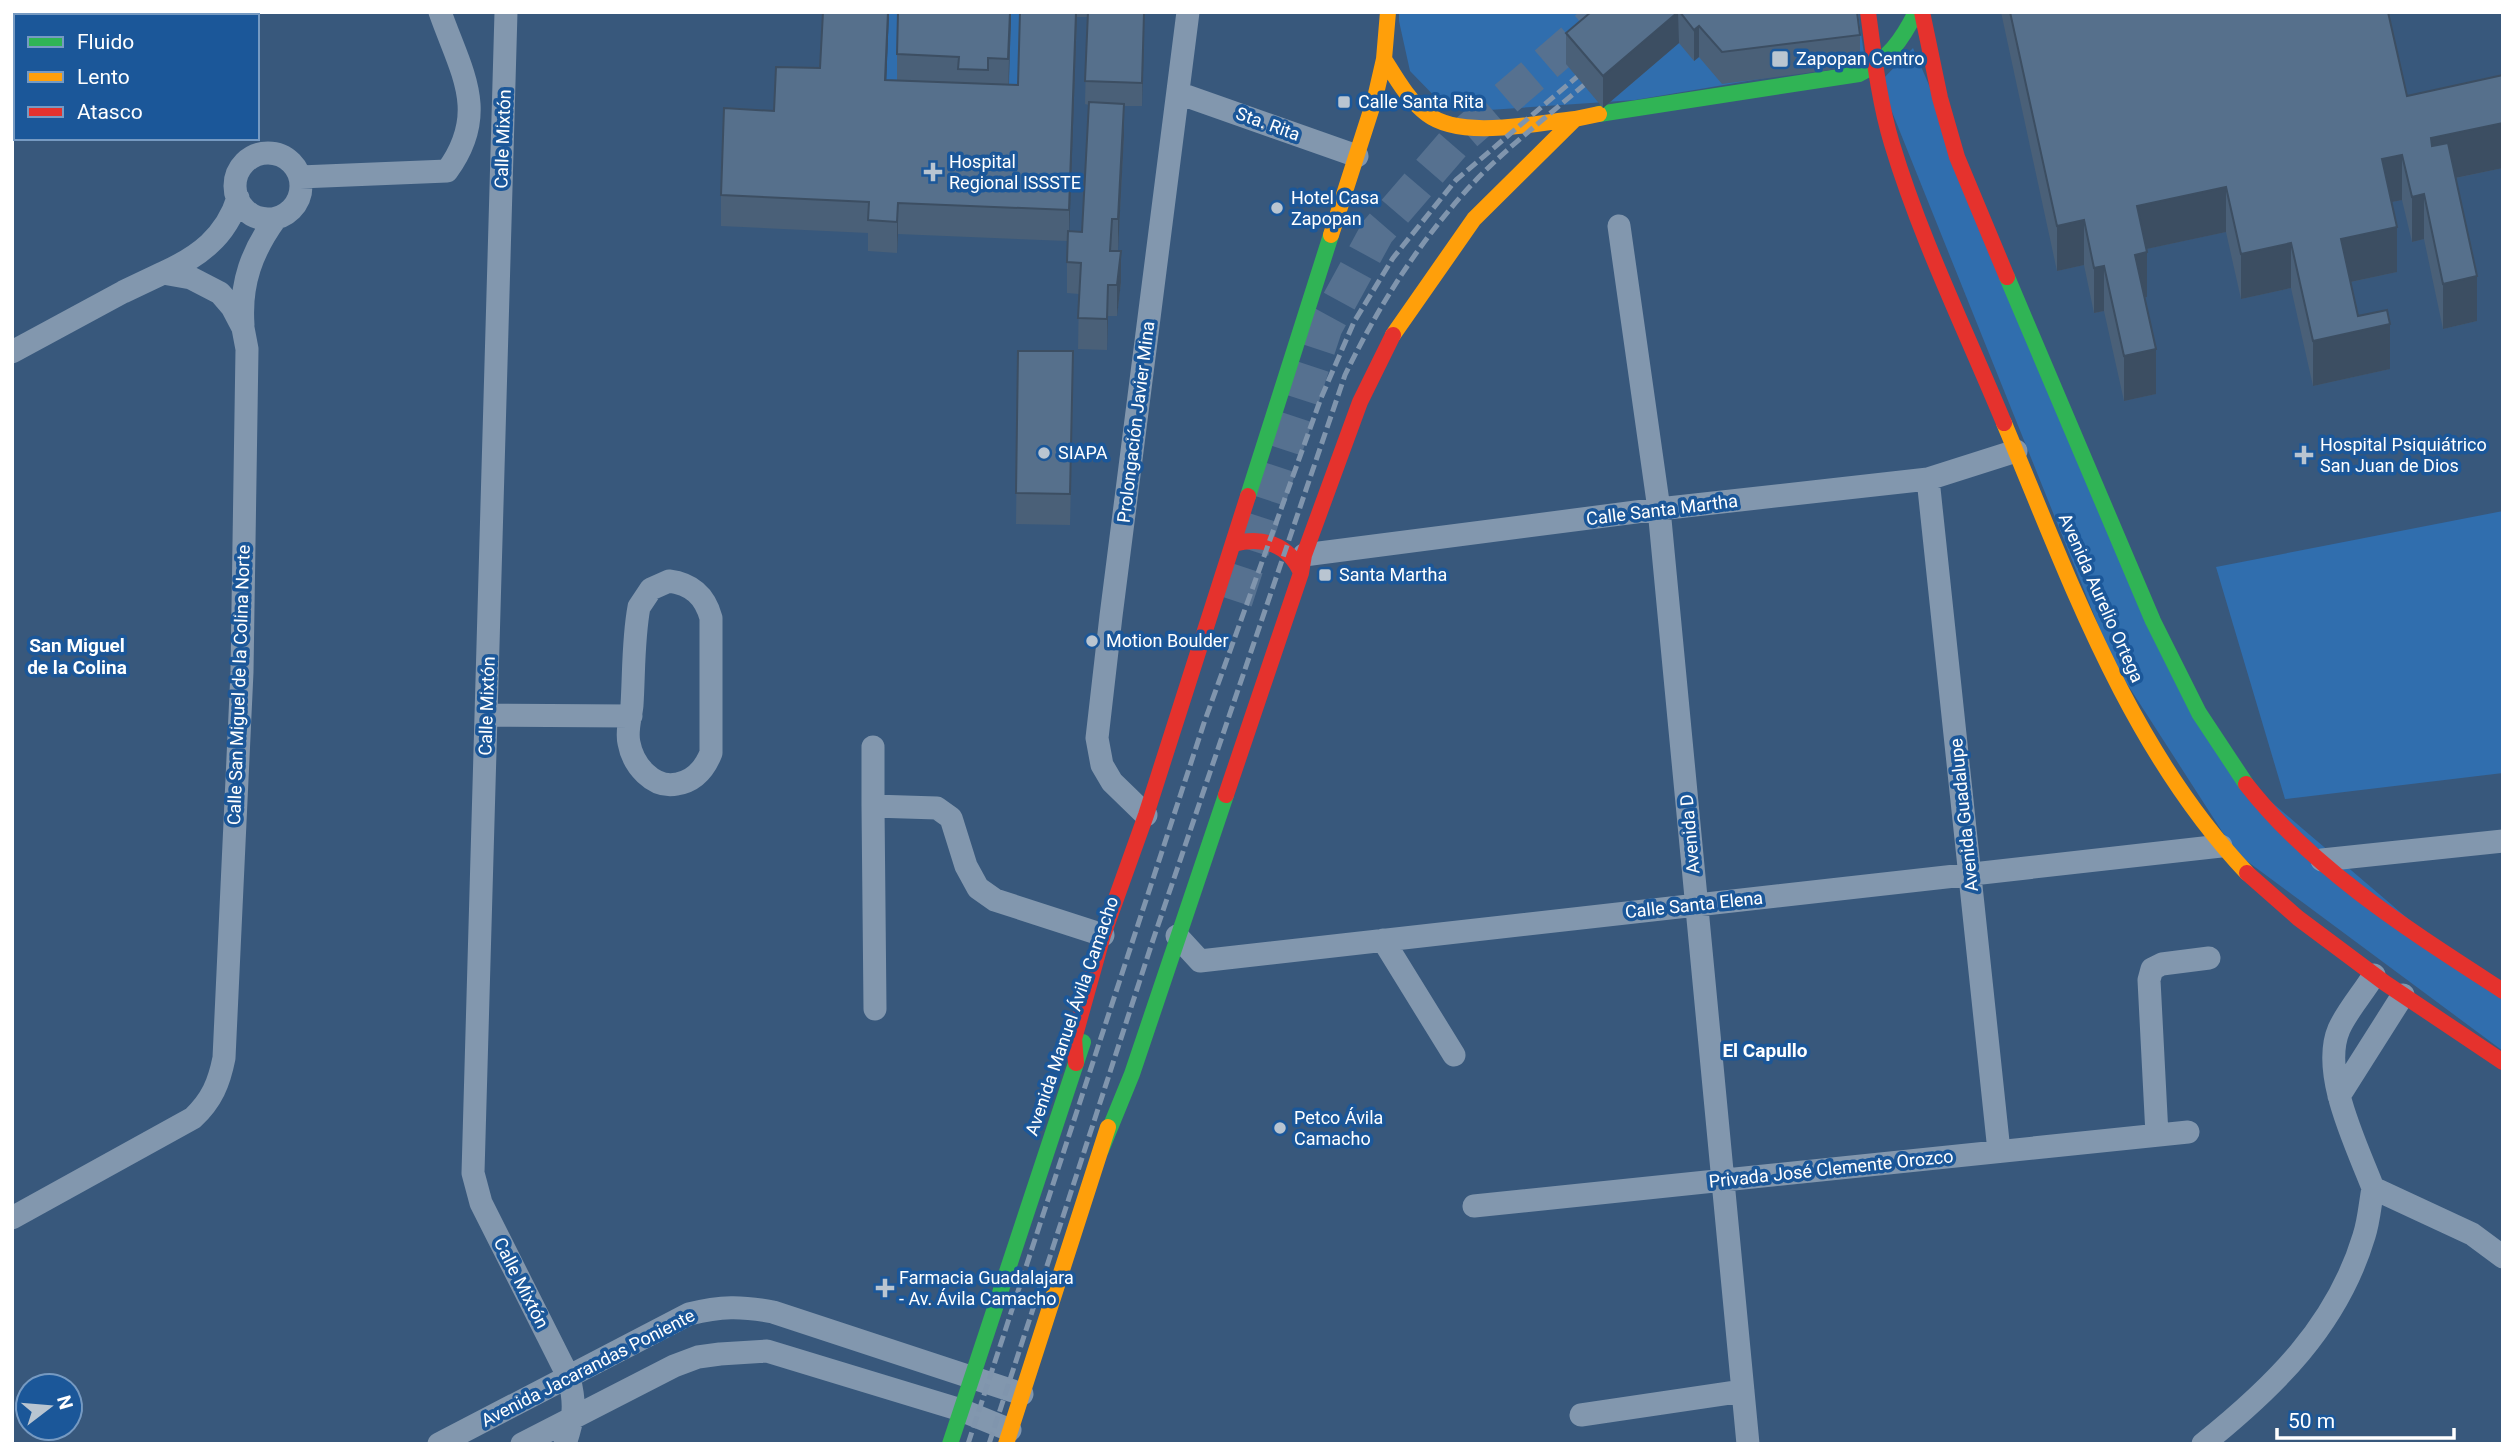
<svg xmlns="http://www.w3.org/2000/svg" width="2515" height="1456" font-family="Roboto,sans-serif">
	<style>
		.green { fill: #306eae }
		.lines { fill: none; stroke-linecap: round; stroke-linejoin: round }
		.primary-tunnel { stroke: #567190; stroke-width: 35; stroke-dasharray: 35 18; stroke-linecap: butt }
		.street { stroke: #8297ae; stroke-width: 23 }
		.fast { stroke: #30b455; stroke-width: 16 }
		.slow { stroke: #ff9f0a; stroke-width: 16 }
		.jam { stroke: #e5322d; stroke-width: 16 }
		.rail { stroke: #8095ad; stroke-width: 5; stroke-dasharray: 12 5; stroke-linecap: butt }
		.wall { fill: #4a6078; fill-rule: evenodd }
		.shaded-wall { fill: #3c4e62 }
		.building { fill: #56708c; stroke: #3c4e62; stroke-width: 2 }
		.poi-dot { fill: #b9c5d1; stroke: #1b5799; stroke-width: 2.5 }
		.labels { text-anchor: middle; stroke-width: 7; stroke-linejoin: round; paint-order: stroke }
		.poi-label { font-size: 18px; fill: #fff; stroke: #1b5799; text-anchor: start }
		.street-label { font-size: 18px; fill: #fff; stroke: #1b5799 }
		.neighbourhood-label { font-size: 19px; font-weight: bold; fill: #fff; stroke: #1b5799 }
	</style>
	<rect width="100%" height="100%" fill="#38587c"/>
	<path class="green" d="M 889,12 L 945,12 L 897,99 L 885,111 Z
		M 965,12 L 1022,12 L 1018,116 Z
		M 1399,12 L 1858,12 L 1865,61 L 1635,100 L 1474,111 L 1445,107 L 1410,71 L 1399,21 Z
		M 1913,48 L 2220,758 L 2503,1000 L 2503,1051 L 2236,853 L 2113,662 L 1880,82 Z
		M 2503,511 L 2503,773 L 2285,799 L 2216,567 Z"/>
	<g class="lines">
		<path class="primary-tunnel" d="M 1235,601 L 1325,327 L 1377,232 L 1453,144 L 1606,12"/>
		<path class="street" d="M 506,12 L 473,1173 L 481,1203 L 569,1378 C 576,1405 574,1417 565,1444
			M 1178,93 L 1357,156
			M235 186a33 33 0 1 1 66 0a33 33 0 1 1-66 0Z
			M 300,177 L 447,171 C 490,112 461,72 440,12
			M 1619,226 L 1659,509 L 1748,1444
			M 163,273 C 198,257 226,237 238,198
			M 243,325 C 240,283 252,251 276,218
			M 12,352 L 123,292 L 163,273 L 191,278 L 220,293 L 232,307 L 243,328 L 247,349 L 242,672 L 224,1058 C 219,1083 212,1100 193,1118 L 12,1218
			M 1928,479 L 1999,1151
			M 1304,555 L 1659,509 L 1928,479 L 2016,451
			M 669,581 C 692,584 705,596 711,618 L 711,753 C 705,768 695,781 677,784 C 653,789 633,765 629,743 C 626,730 631,717 632,705 C 634,673 633,639 639,607 L 651,589 Z
			M 487,715 L 631,716
			M 873,806 L 873,747
			M 1146,815 L 1112,782 L 1102,765 L 1097,738 L 1111,616 L 1188,12
			M 2322,860 L 2503,841
			M 1177,936 L 1200,961 L 2221,846
			M 1383,940 L 1454,1055
			M 2374,975 C 2363,993 2347,1011 2339,1029 C 2320,1073 2357,1146 2373,1188 L 2472,1234 L 2503,1257
			M 875,1009 L 873,806 L 937,808 L 951,818 L 966,866 L 978,888 L 995,900 L 1103,935
			M 2339,1096 L 2403,995
			M 2157,1135 L 2149,980 L 2152,969 L 2162,964 L 2209,958
			M 1474,1206 L 2188,1132
			M 1581,1415 L 1743,1391
			M 439,1444 L 689,1314 C 721,1306 741,1306 773,1312 L 1022,1394
			M 522,1444 L 674,1366 L 698,1357 L 720,1354 L 767,1351 L 961,1410 L 1010,1430
			M 2203,1444 C 2274,1387 2337,1326 2364,1236 C 2369,1221 2370,1204 2373,1188"/>
		<path class="fast" d="M 1599,114 L 1859,74 C 1888,60 1902,40 1916,12
			M 2007,277 L 2153,621 L 2199,713 L 2246,784
			M 1248,496 L 1331,235
			M 1101,1150 L 1132,1074 L 1226,795
			M 950,1444 L 1083,1042"/>
		<path class="slow" d="M 1384,59 C 1396,78 1408,100 1427,114 C 1461,140 1535,123 1575,119
			M 1331,235 L 1375,98 L 1384,59 L 1388,12
			M 1393,335 L 1474,219 L 1575,119 L 1599,114
			M 2004,423 C 2070,580 2128,747 2247,873
			M 1006,1444 L 1108,1127"/>
		<path class="jam" d="M 1868,12 C 1874,56 1879,101 1892,144 C 1921,240 1966,331 2004,423
			M 1922,12 L 1940,98 L 1957,157 L 2007,277
			M 1233,544 C 1262,536 1289,544 1301,573
			M 2246,784 C 2314,871 2412,932 2503,991
			M 1226,795 L 1301,573 L 1304,555 L 1360,402 L 1393,335
			M 2247,873 L 2298,918 L 2385,983 L 2503,1062
			M 1076,1063 L 1074,1039 L 1103,935 L 1146,815 L 1248,496"/>
		<path class="rail" d="M 968,1444 L 1204,723 L 1321,398 L 1354,322 L 1393,258 L 1456,180 L 1592,64
			M 989,1444 L 1152,943 L 1345,375 C 1377,309 1415,248 1464,193 C 1503,149 1555,111 1599,72"/>
	</g>
	<path class="wall" d="M 1010,12 L 1011,12 L 1009,85 L 1018,85 L 1020,12 L 1142,12 L 1144,36 L 1142,106 L 1124,106 L 1124,135 L 1118,250 L 1112,251 L 1121,282 L 1117,316 L 1108,316 L 1107,350 L 1078,349 L 1079,294 L 1067,293 L 1067,241 L 898,234 L 897,253 L 868,251 L 868,233 L 721,226 L 721,195 L 774,111 L 820,68 L 887,80 L 897,80 L 897,54 ZM 1077,17 L 1087,17 L 1085,104 L 1089,105 L 1082,232 L 1069,231 Z
		M 1591,12 L 1857,12 L 1860,35 L 1860,66 L 1722,84 L 1699,57 L 1694,61 L 1679,43 L 1603,108 L 1566,64 L 1566,33 Z
		M 2001,12 L 2388,12 L 2407,96 L 2503,75 L 2503,168 L 2456,178 L 2477,321 L 2443,329 L 2424,239 L 2412,242 L 2402,200 L 2392,202 L 2397,272 L 2351,282 L 2358,316 L 2390,369 L 2313,386 L 2291,288 L 2241,299 L 2226,232 L 2146,249 L 2147,297 L 2145,298 L 2156,394 L 2124,401 L 2104,311 L 2094,313 L 2084,265 L 2057,271 Z
		M 1018,351 L 1073,382 L 1070,525 L 1016,524 Z"/>
	<path class="shaded-wall" d="M 888,12 L 889,12 L 885,111 L 885,80 Z
		M 1010,12 L 1011,12 L 1011,19 L 1008,104 Z
		M 1076,12 L 1077,12 L 1069,241 L 1069,210 Z
		M 1678,12 L 1679,43 L 1603,108 L 1603,76 Z
		M 1144,13 L 1144,36 L 1142,106 L 1142,83 Z
		M 1699,26 L 1699,57 L 1694,61 L 1694,30 Z
		M 1124,104 L 1124,135 L 1118,250 L 1118,219 Z
		M 2503,123 L 2503,168 L 2431,183 L 2431,138 Z
		M 2402,155 L 2402,200 L 2382,204 L 2382,159 Z
		M 2226,187 L 2226,232 L 2137,251 L 2137,206 Z
		M 2424,194 L 2424,239 L 2412,242 L 2412,197 Z
		M 898,203 L 898,234 L 897,253 L 897,222 Z
		M 2084,220 L 2084,265 L 2057,271 L 2057,226 Z
		M 2397,227 L 2397,272 L 2341,284 L 2341,239 Z
		M 2291,243 L 2291,288 L 2241,299 L 2241,254 Z
		M 1121,251 L 1121,282 L 1117,316 L 1117,285 Z
		M 2147,252 L 2147,297 L 2135,300 L 2135,255 Z
		M 2104,266 L 2104,311 L 2094,313 L 2094,268 Z
		M 2477,276 L 2477,321 L 2443,329 L 2443,284 Z
		M 1108,285 L 1108,316 L 1107,350 L 1107,319 Z
		M 2390,324 L 2390,369 L 2313,386 L 2313,341 Z
		M 2156,349 L 2156,394 L 2124,401 L 2124,356 Z"/>
	<path class="building" d="M 823,12 L 888,12 L 885,80 L 1018,85 L 1020,12 L 1076,12 L 1069,210 L 898,203 L 897,222 L 868,220 L 869,202 L 721,195 L 724,108 L 774,111 L 776,67 L 820,68 Z
		M 898,12 L 1010,12 L 1008,59 L 988,58 L 988,70 L 958,69 L 959,57 L 897,54 Z
		M 1088,12 L 1144,13 L 1142,83 L 1085,81 Z
		M 1591,12 L 1678,12 L 1603,76 L 1566,33 Z
		M 1680,12 L 1857,12 L 1860,35 L 1722,52 L 1699,26 L 1694,30 Z
		M 2010,12 L 2388,12 L 2407,96 L 2503,75 L 2503,123 L 2431,138 L 2432,146 L 2448,143 L 2477,276 L 2443,284 L 2424,194 L 2412,197 L 2402,155 L 2382,159 L 2397,227 L 2341,239 L 2358,316 L 2387,310 L 2390,324 L 2313,341 L 2291,243 L 2241,254 L 2226,187 L 2137,206 L 2147,252 L 2135,255 L 2156,349 L 2124,356 L 2104,266 L 2094,268 L 2084,220 L 2057,226 Z
		M 1089,102 L 1124,104 L 1118,219 L 1112,219 L 1110,251 L 1121,251 L 1117,285 L 1108,285 L 1107,319 L 1078,318 L 1081,263 L 1067,262 L 1068,231 L 1082,232 Z
		M 1018,351 L 1073,351 L 1070,494 L 1016,493 Z"/>
	<g class="poi-dot">
		<rect x="1771" y="50" width="18" height="18" rx="3.5"/>
		<rect x="1337" y="95" width="14" height="14" rx="3.5"/>
		<path d="M929.5 161.5h7v7h7v7h-7v7h-7v-7h-7v-7h7z"/>
		<circle cx="1277" cy="208" r="7"/>
		<circle cx="1044" cy="453" r="7"/>
		<path d="M2300.5 444.5h7v7h7v7h-7v7h-7v-7h-7v-7h7z"/>
		<rect x="1318" y="568" width="14" height="14" rx="3.5"/>
		<circle cx="1092" cy="641" r="7"/>
		<circle cx="1280" cy="1128" r="7"/>
		<path d="M881.5 1277.5h7v7h7v7h-7v7h-7v-7h-7v-7h7z"/>
	</g>
	<g class="labels">
		<g class="poi-label">
			<text x="1796" y="65">Zapopan Centro</text>
			<text x="1358" y="108">Calle Santa Rita</text>
			<text x="949" y="168">Hospital<tspan x="949" dy="21">Regional ISSSTE</tspan></text>
			<text x="1291" y="204">Hotel Casa<tspan x="1291" dy="21">Zapopan</tspan></text>
			<text x="2320" y="451">Hospital Psiquiátrico<tspan x="2320" dy="21">San Juan de Dios</tspan></text>
			<text x="1058" y="459">SIAPA</text>
			<text x="1339" y="581">Santa Martha</text>
			<text x="1106" y="647">Motion Boulder</text>
			<text x="1294" y="1124">Petco Ávila<tspan x="1294" dy="21">Camacho</tspan></text>
			<text x="899" y="1284">Farmacia Guadalajara<tspan x="899" dy="21">- Av. Ávila Camacho</tspan></text>
		</g>
		<g class="street-label">
			<text transform="translate(1268 124) rotate(20)" y="6">Sta. Rita</text>
			<text transform="translate(503 139) rotate(-88)" y="6">Calle Mixtón</text>
			<text transform="translate(1136 422) rotate(-83)" y="6">Prolongación Javier Mina</text>
			<text transform="translate(1662 510) rotate(-7)" y="6">Calle Santa Martha</text>
			<text transform="translate(2101 598) rotate(66)" y="6">Avenida Aurelio Ortega</text>
			<text transform="translate(239 685) rotate(-88)" y="6">Calle San Miguel de la Colina Norte</text>
			<text transform="translate(487 706) rotate(-88)" y="6">Calle Mixtón</text>
			<text transform="translate(1964 815) rotate(-96)" y="6">Avenida Guadalupe</text>
			<text transform="translate(1690 834) rotate(-95)" y="6">Avenida D</text>
			<text transform="translate(1694 905) rotate(-6)" y="6">Calle Santa Elena</text>
			<text transform="translate(1072 1016) rotate(-71)" y="6">Avenida Manuel Ávila Camacho</text>
			<text transform="translate(1831 1169) rotate(-6)" y="6">Privada José Clemente Orozco</text>
			<text transform="translate(521 1283) rotate(63)" y="6">Calle Mixtón</text>
			<text transform="translate(588 1368) rotate(-27)" y="6">Avenida Jacarandas Poniente</text>
		</g>
		<g class="neighbourhood-label">
			<text x="77" y="652">San Miguel<tspan x="77" dy="22">de la Colina</tspan></text>
			<text x="1765" y="1057">El Capullo</text>
		</g>
	</g>
	<rect width="2515" height="1456" fill="none" stroke="#ffffff" stroke-width="28"/>
	<rect x="14" y="14" width="245" height="126" fill="#1b5799" stroke="#769ac2" stroke-width="2"/>
	<rect x="28" y="37" width="35" height="10" fill="#30b455" stroke="#769ac2" stroke-width="2"/>
	<text x="77" y="49" font-size="21" fill="#ffffff">Fluido</text>
	<rect x="28" y="72" width="35" height="10" fill="#ff9f0a" stroke="#769ac2" stroke-width="2"/>
	<text x="77" y="84" font-size="21" fill="#ffffff">Lento</text>
	<rect x="28" y="107" width="35" height="10" fill="#e5322d" stroke="#769ac2" stroke-width="2"/>
	<text x="77" y="119" font-size="21" fill="#ffffff">Atasco</text>
	<g transform="translate(49 1407) rotate(74)"><circle r="33" fill="#1b5799" stroke="#769ac2" stroke-width="2"/>
	<path d="M0-5L12 26L0 18L-12 26Z" fill="#b9c5d1"/>
	<text y="-10" font-size="19" font-weight="bold" text-anchor="middle" fill="#ffffff">N</text>
	</g>
	<path d="M2277 1428v10h177v-10" fill="none" stroke="#ffffff" stroke-width="3.5"/>
	<text x="2288" y="1428" font-size="21" fill="#ffffff" stroke="#1b5799" stroke-width="5" paint-order="stroke">50 m</text>
</svg>
